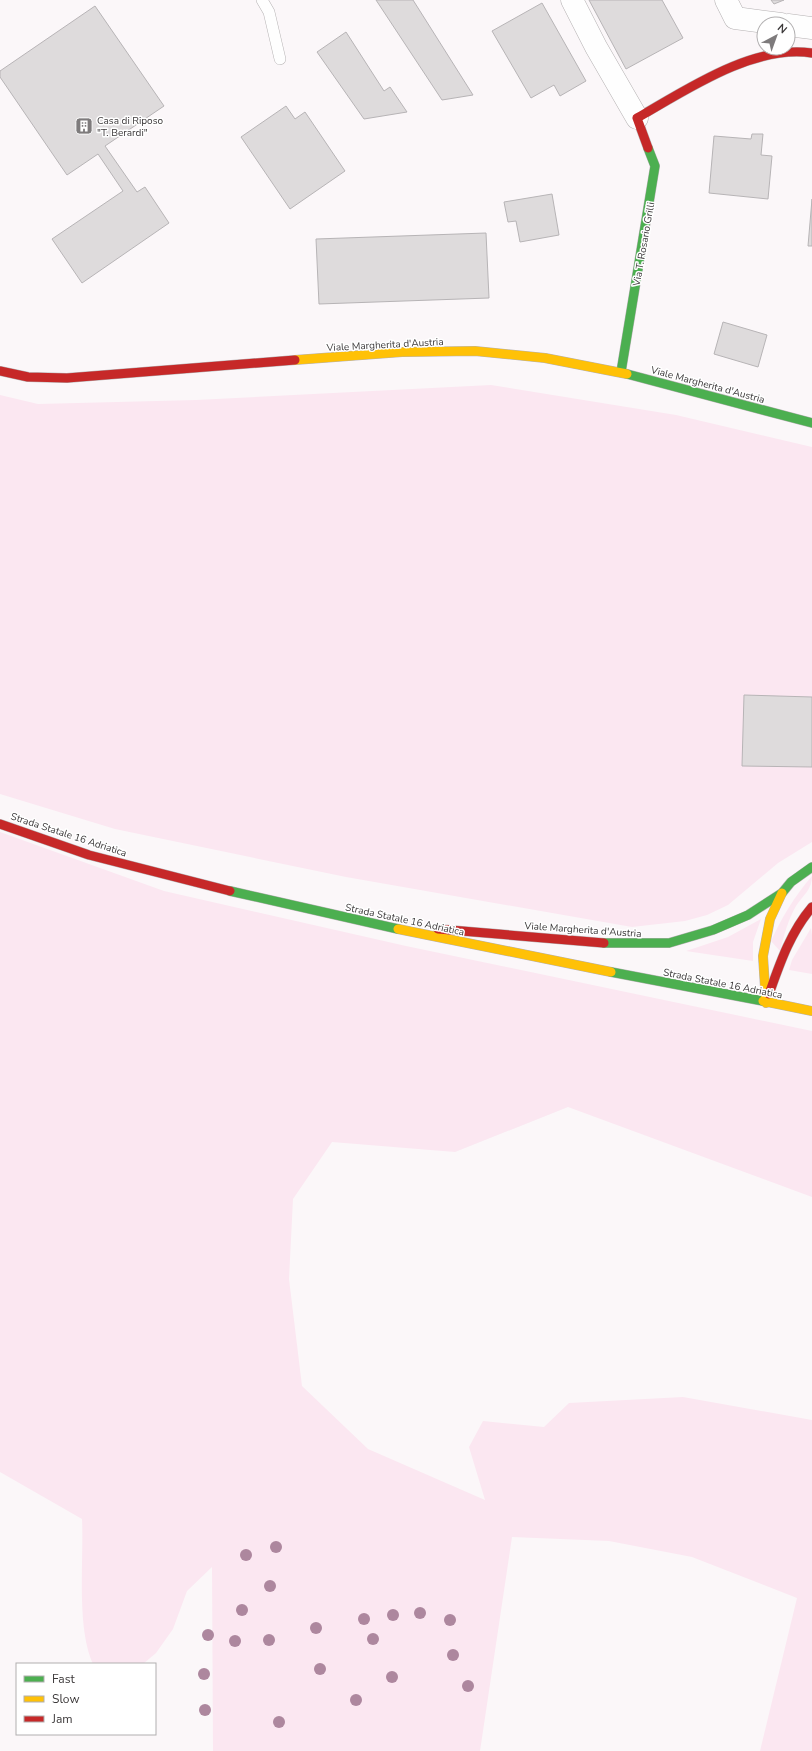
<svg xmlns="http://www.w3.org/2000/svg" width="812" height="1751" font-family="'Nunito Sans',sans-serif">
	<style>
		.green { fill: #fbe7f1 }
		.building { fill: #dedbdc; stroke: #b7b4b6 }
		.lines { fill: none; stroke-linecap: round; stroke-linejoin: round }
		.lane-casing { stroke: #b4b1b2; stroke-width: 12 }
		.street-casing { stroke: #b4b1b2; stroke-width: 23 }
		.fast-casing { stroke: #b4b1b2; stroke-width: 10 }
		.slow-casing { stroke: #b4b1b2; stroke-width: 10 }
		.jam-casing { stroke: #b4b1b2; stroke-width: 10 }
		.lane { stroke: #fefefe; stroke-width: 11 }
		.street { stroke: #fefefe; stroke-width: 22 }
		.fast { stroke: #4caf50; stroke-width: 9 }
		.slow { stroke: #ffc107; stroke-width: 9 }
		.jam { stroke: #c62828; stroke-width: 9 }
		.tree { fill: #ad879e }
		.labels { text-anchor: middle; stroke-width: 3; stroke-linejoin: round; paint-order: stroke }
		.poi-label { font-size: 10px; fill: #3b3839; stroke: #fff; text-anchor: start }
		.street-label { font-size: 10px; fill: #3b3839; stroke: #fff }
	</style>
	<rect width="100%" height="100%" fill="#fbf7f9"/>
	<path class="green" d="M 491,385 L 676,415 L 812,447 L 812,842 L 778,863 L 728,905 L 707,915 L 685,921 L 632,927 L 346,877 L 115,829 L 0,794 L 0,395 L 38,404 L 196,400 Z
		M 0,832 L 164,891 L 406,946 L 812,1031 L 812,1197 L 568,1107 L 455,1152 L 332,1142 L 293,1199 L 289,1279 L 302,1386 L 368,1449 L 485,1500 L 469,1447 L 483,1421 L 544,1427 L 569,1403 L 683,1397 L 812,1420 L 812,1751 L 760,1751 L 797,1598 L 692,1557 L 609,1541 L 512,1537 L 480,1751 L 213,1751 L 212,1567 L 187,1591 L 173,1629 L 156,1653 L 143,1664 L 93,1664 C 76,1627 84,1560 82,1519 L 0,1472 Z
		M 812,876 C 812,890 803,895 796,906 C 788,920 784,935 780,951 L 771,941 C 782,917 794,897 812,876 Z
		M 761,919 L 753,942 L 753,961 L 686,951 L 728,937 Z
		M 811,928 L 812,935 L 812,974 L 789,970 L 792,960 Z"/>
	<path class="building" d="M 376,0 L 413,0 L 473,95 L 442,100 Z
		M 589,0 L 662,0 L 683,38 L 626,69 Z
		M 771,0 L 784,0 L 774,4 Z
		M 542,3 L 586,81 L 560,96 L 554,85 L 531,98 L 492,31 Z
		M 95,6 L 164,106 L 105,146 L 137,192 L 145,187 L 169,223 L 82,283 L 52,239 L 123,191 L 98,154 L 67,175 L 0,77 L 0,71 Z
		M 346,32 L 384,91 L 390,87 L 407,112 L 364,119 L 317,52 Z
		M 286,106 L 295,119 L 305,112 L 345,171 L 290,209 L 241,137 Z
		M 752,134 L 763,134 L 761,155 L 772,156 L 768,199 L 709,193 L 714,136 L 751,139 Z
		M 552,194 L 559,235 L 520,242 L 516,221 L 508,222 L 504,202 Z
		M 812,199 L 812,246 L 808,246 Z
		M 486,233 L 489,298 L 319,304 L 316,239 Z
		M 723,322 L 767,335 L 758,367 L 714,354 Z
		M 744,695 L 812,697 L 812,767 L 742,766 Z"/>
	<g class="lines">
		<g class="lane-casing">
			<path id="lane" d="M 262,0 L 269,12 L 280,59"/>
		</g>
		<g class="street-casing">
			<path id="street" d="M 572,0 L 596,47 L 637,118
				M 726,0 L 735,18 L 781,24
				M 788,25 L 812,28"/>
		</g>
		<g class="fast-casing">
			<path id="fast" d="M 621,372 L 655,166 L 648,148
				M 627,374 L 812,423
				M 230,891 L 398,929
				M 604,943 L 669,943 L 713,930 L 748,915 L 782,893 L 791,882 L 812,867
				M 611,972 L 763,1001"/>
		</g>
		<g class="slow-casing">
			<path id="slow" d="M 295,360 L 402,352 L 475,351 L 545,358 L 627,374
				M 398,929 L 611,972
				M 763,1001 L 812,1011
				M 766,1003 L 763,956 L 770,919 L 782,893"/>
		</g>
		<g class="jam-casing">
			<path id="jam" d="M 648,148 L 637,118 C 686,90 753,44 812,53
				M 0,371 L 28,377 L 67,378 L 295,360
				M 0,824 L 89,855 L 230,891
				M 438,929 L 604,943
				M 769,994 C 780,963 790,933 812,907"/>
		</g>
		<use href="#lane" class="lane"/>
		<use href="#street" class="street"/>
		<use href="#fast" class="fast"/>
		<use href="#slow" class="slow"/>
		<use href="#jam" class="jam"/>
	</g>
	<g class="tree">
		<circle cx="276" cy="1547" r="6"/>
		<circle cx="246" cy="1555" r="6"/>
		<circle cx="270" cy="1586" r="6"/>
		<circle cx="242" cy="1610" r="6"/>
		<circle cx="420" cy="1613" r="6"/>
		<circle cx="393" cy="1615" r="6"/>
		<circle cx="364" cy="1619" r="6"/>
		<circle cx="450" cy="1620" r="6"/>
		<circle cx="316" cy="1628" r="6"/>
		<circle cx="208" cy="1635" r="6"/>
		<circle cx="373" cy="1639" r="6"/>
		<circle cx="269" cy="1640" r="6"/>
		<circle cx="235" cy="1641" r="6"/>
		<circle cx="453" cy="1655" r="6"/>
		<circle cx="320" cy="1669" r="6"/>
		<circle cx="204" cy="1674" r="6"/>
		<circle cx="392" cy="1677" r="6"/>
		<circle cx="468" cy="1686" r="6"/>
		<circle cx="356" cy="1700" r="6"/>
		<circle cx="205" cy="1710" r="6"/>
		<circle cx="279" cy="1722" r="6"/>
	</g>
	<defs>
		<g id="building-square" transform="scale(0.9)"><rect x="-9" y="-9" width="18" height="18" rx="4" fill="#7e7b7c" stroke="#fff"/><path d="M-4-6H4V6H1V3H-1V6H-4ZM-2.5-4.3h1.7v1.8h-1.7ZM.8-4.3h1.7v1.8H.8ZM-2.5-1h1.7V.8h-1.7ZM.8-1h1.7V.8H.8Z" fill="#fff"/></g>
	</defs>
	<g fill-rule="evenodd">
		<use href="#building-square" x="84" y="126"/>
	</g>
	<g class="labels">
		<g class="poi-label">
			<text x="97" y="124">Casa di Riposo<tspan x="97" dy="12">"T. Berardi"</tspan></text>
		</g>
		<g class="street-label">
			<text transform="translate(643 244) rotate(-80)" y="4">Via T. Rosario Grilli</text>
			<text transform="translate(385 344) rotate(-3)" y="4">Viale Margherita d'Austria</text>
			<text transform="translate(708 384) rotate(15)" y="4">Viale Margherita d'Austria</text>
			<text transform="translate(69 834) rotate(18)" y="4">Strada Statale 16 Adriatica</text>
			<text transform="translate(405 919) rotate(12)" y="4">Strada Statale 16 Adriatica</text>
			<text transform="translate(583 929) rotate(4)" y="4">Viale Margherita d'Austria</text>
			<text transform="translate(723 983) rotate(11)" y="4">Strada Statale 16 Adriatica</text>
		</g>
	</g>
	<rect x="16" y="1663" width="140" height="72" fill="#ffffff" stroke="#b1afb0"/>
	<rect x="24" y="1676" width="20" height="6" fill="#4caf50" stroke="#b1afb0"/>
	<text x="52" y="1683" font-size="12" fill="#3b3839">Fast</text>
	<rect x="24" y="1696" width="20" height="6" fill="#ffc107" stroke="#b1afb0"/>
	<text x="52" y="1703" font-size="12" fill="#3b3839">Slow</text>
	<rect x="24" y="1716" width="20" height="6" fill="#c62828" stroke="#b1afb0"/>
	<text x="52" y="1723" font-size="12" fill="#3b3839">Jam</text>
	<g transform="translate(776 36) rotate(41)"><circle r="19" fill="#ffffff" stroke="#b1afb0"/>
	<path d="M0-3L7 15L0 10L-7 15Z" fill="#7e7b7c"/>
	<text y="-6" font-size="11" font-weight="bold" text-anchor="middle" fill="#3b3839">N</text>
	</g>
</svg>
